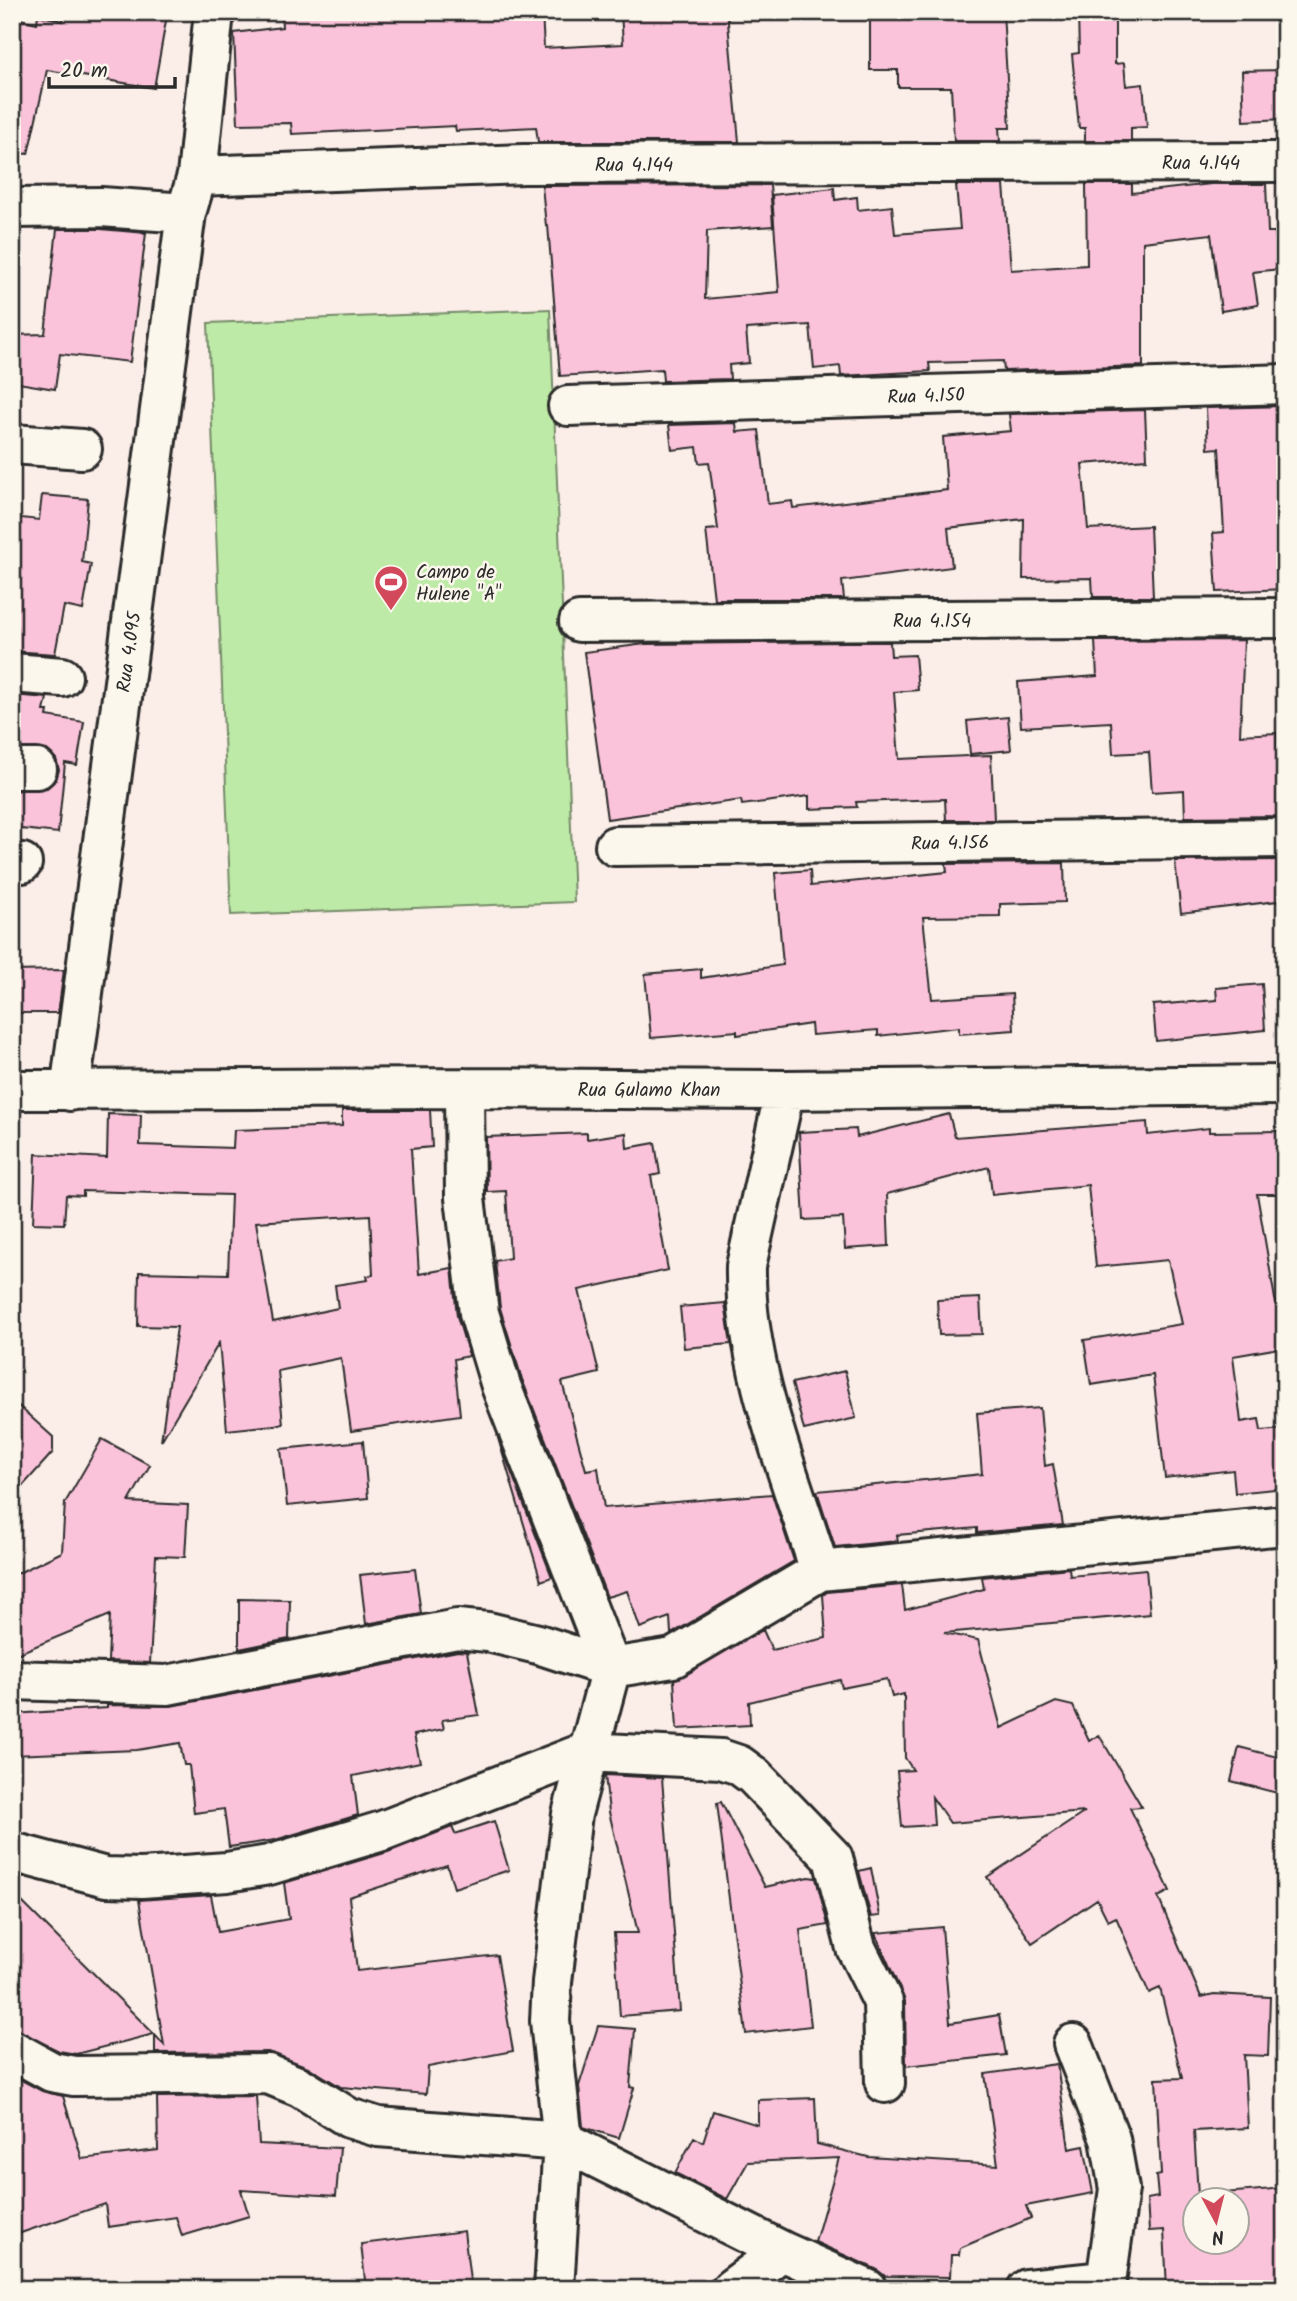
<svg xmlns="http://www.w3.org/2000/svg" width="1297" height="2301" font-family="Kalam,sans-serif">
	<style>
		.green { fill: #beeaa7; stroke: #748a69; stroke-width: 2 }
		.building { fill: #fbc3da; stroke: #2b2b2b; stroke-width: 2; fill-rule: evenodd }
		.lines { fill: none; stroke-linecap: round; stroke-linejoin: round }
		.minor-casing { stroke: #2b2b2b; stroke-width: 44 }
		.minor { stroke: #fbf7ec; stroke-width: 38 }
		.labels { text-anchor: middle; stroke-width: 5; stroke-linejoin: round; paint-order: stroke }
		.street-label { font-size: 19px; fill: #2b2b2b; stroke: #fbf7ec }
		.poi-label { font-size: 19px; fill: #2b2b2b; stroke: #fbf7ec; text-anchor: start }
	</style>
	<rect width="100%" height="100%" fill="#fbede8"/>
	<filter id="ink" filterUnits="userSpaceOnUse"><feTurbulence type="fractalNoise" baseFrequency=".0143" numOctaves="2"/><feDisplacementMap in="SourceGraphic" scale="14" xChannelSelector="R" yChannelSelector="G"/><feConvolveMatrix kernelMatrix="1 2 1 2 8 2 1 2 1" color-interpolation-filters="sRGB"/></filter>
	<g filter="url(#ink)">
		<path class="green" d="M 550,309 L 574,902 L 231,915 L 208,323 Z"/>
		<path class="building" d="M 64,12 L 147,12 L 167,15 L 154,88 L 47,70 L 28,154 L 15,153 L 12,17 L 37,23 L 38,15 L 63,21 Z
			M 281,12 L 542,12 L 544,48 L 623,44 L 621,12 L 727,12 L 739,142 L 538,142 L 536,127 L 456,131 L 455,126 L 292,134 L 291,123 L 238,124 L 234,33 L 282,27 Z
			M 870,12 L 1003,12 L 1010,128 L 999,128 L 1000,141 L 954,141 L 951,87 L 898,87 L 898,70 L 870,70 Z
			M 1078,12 L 1115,12 L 1115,64 L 1124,63 L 1126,86 L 1143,84 L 1147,127 L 1131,128 L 1131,141 L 1085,141 L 1085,128 L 1079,128 L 1072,54 L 1079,53 Z
			M 1285,70 L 1285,119 L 1244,121 L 1242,71 Z
			M 1086,184 L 1132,184 L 1132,193 L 1211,184 L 1266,184 L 1268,232 L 1275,232 L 1280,269 L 1253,272 L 1258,305 L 1221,311 L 1211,234 L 1143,242 L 1143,366 L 1004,371 L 1003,361 L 929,363 L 930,371 L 841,376 L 840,366 L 814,369 L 810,325 L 746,329 L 749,363 L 729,365 L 730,379 L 663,381 L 662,369 L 560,376 L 548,225 L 546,226 L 542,186 L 770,185 L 773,226 L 707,231 L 705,299 L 779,292 L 772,195 L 834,188 L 835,200 L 857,197 L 858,210 L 892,206 L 895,234 L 960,229 L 956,185 L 1004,185 L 1011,270 L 1087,265 Z
			M 57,229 L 100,229 L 146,233 L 130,362 L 60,354 L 55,389 L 12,382 L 12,335 L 45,334 Z
			M 1285,406 L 1285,589 L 1217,592 L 1213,533 L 1224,532 L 1219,448 L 1208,449 L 1206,408 Z
			M 1145,410 L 1147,459 L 1082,464 L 1088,529 L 1150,526 L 1153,597 L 1093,597 L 1092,578 L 1023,579 L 1024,519 L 948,528 L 952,567 L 842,581 L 844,599 L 714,599 L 706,530 L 718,529 L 709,462 L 699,463 L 697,447 L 672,450 L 669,425 L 736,423 L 737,432 L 759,430 L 768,504 L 792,501 L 793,508 L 947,490 L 943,437 L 1011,431 L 1009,414 Z
			M 42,495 L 88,499 L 82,562 L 91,564 L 83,610 L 64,606 L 55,654 L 12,651 L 12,517 L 39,520 Z
			M 1244,640 L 1240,735 L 1277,733 L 1282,816 L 1185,817 L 1184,790 L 1152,792 L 1149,752 L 1113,754 L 1111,722 L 1021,727 L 1018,682 L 1097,676 L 1095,641 Z
			M 847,642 L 890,642 L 891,656 L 915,655 L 918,690 L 894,692 L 899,759 L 991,755 L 994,820 L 946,820 L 945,799 L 856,802 L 857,807 L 809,809 L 809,796 L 742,805 L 741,800 L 607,819 L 584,652 L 645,644 Z
			M 12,695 L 47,698 L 44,711 L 48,711 L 47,716 L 84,722 L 77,765 L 65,763 L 58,833 L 12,828 L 12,791 L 47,788 L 56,780 L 59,770 L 56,759 L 47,750 L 12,747 Z
			M 1008,717 L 1011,750 L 970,754 L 967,721 Z
			M 1284,860 L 1285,900 L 1181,913 L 1175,861 Z
			M 1064,863 L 1065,902 L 1000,904 L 1000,916 L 923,917 L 932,999 L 1012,994 L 1014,1030 L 959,1034 L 959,1027 L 878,1036 L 878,1030 L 812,1035 L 811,1024 L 737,1035 L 737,1031 L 651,1038 L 645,974 L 701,969 L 701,978 L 783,965 L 775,873 L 810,870 L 811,886 L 947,872 L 946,864 Z
			M 64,970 L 58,1013 L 12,1013 L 12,971 Z
			M 1262,984 L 1265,1030 L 1156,1041 L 1153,1005 L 1217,1000 L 1216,988 Z
			M 342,1110 L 430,1110 L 432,1147 L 411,1149 L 419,1274 L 452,1268 L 457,1316 L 469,1356 L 454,1359 L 460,1415 L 351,1431 L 341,1358 L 278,1371 L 283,1424 L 227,1430 L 219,1343 L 161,1441 L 177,1327 L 138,1326 L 139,1272 L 228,1274 L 231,1195 L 83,1191 L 83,1196 L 66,1195 L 64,1224 L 33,1223 L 36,1154 L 107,1158 L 108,1114 L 141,1115 L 140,1145 L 233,1148 L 234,1130 L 342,1126 ZM 370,1215 L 373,1275 L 367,1276 L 368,1280 L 335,1285 L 338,1308 L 273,1322 L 256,1222 Z
			M 949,1114 L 955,1137 L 1147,1122 L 1148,1135 L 1209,1128 L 1209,1132 L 1285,1131 L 1285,1169 L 1277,1169 L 1278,1194 L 1257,1194 L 1275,1299 L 1280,1312 L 1285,1311 L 1285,1347 L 1233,1356 L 1241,1422 L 1259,1419 L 1261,1431 L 1285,1429 L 1285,1488 L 1235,1493 L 1233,1470 L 1165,1478 L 1153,1375 L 1091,1385 L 1084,1340 L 1182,1324 L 1168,1260 L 1096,1267 L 1088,1185 L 992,1195 L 989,1167 L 887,1194 L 889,1246 L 845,1249 L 843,1218 L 804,1220 L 799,1132 L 856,1129 L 857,1137 Z
			M 587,1133 L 587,1139 L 626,1133 L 627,1148 L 655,1143 L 660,1174 L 651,1176 L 668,1270 L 579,1290 L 599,1373 L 562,1382 L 586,1470 L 598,1468 L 604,1508 L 772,1494 L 794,1561 L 671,1634 L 670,1617 L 640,1628 L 627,1591 L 607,1597 L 522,1379 L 500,1308 L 495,1261 L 510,1258 L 506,1191 L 487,1192 L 486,1137 Z
			M 980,1298 L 982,1334 L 939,1335 L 937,1300 Z
			M 725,1303 L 731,1344 L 684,1348 L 680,1307 Z
			M 845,1371 L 856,1418 L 804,1430 L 792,1383 Z
			M 12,1400 L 53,1437 L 53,1452 L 12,1498 Z
			M 1040,1408 L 1045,1466 L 1053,1464 L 1063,1525 L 977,1533 L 977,1528 L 897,1535 L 898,1541 L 835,1547 L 817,1491 L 982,1474 L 977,1413 Z
			M 497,1435 L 552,1577 L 541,1581 Z
			M 102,1439 L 150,1465 L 129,1502 L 188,1505 L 185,1557 L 156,1556 L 150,1663 L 108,1661 L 110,1615 L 12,1656 L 12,1576 L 62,1552 L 65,1503 Z
			M 363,1441 L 368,1498 L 287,1506 L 281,1449 Z
			M 1069,1568 L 1070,1576 L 1146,1569 L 1150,1614 L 944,1633 L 978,1640 L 1001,1728 L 1056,1702 L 1073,1706 L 1089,1741 L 1099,1735 L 1142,1807 L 1130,1808 L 1170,1891 L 1158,1897 L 1201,1997 L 1214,1994 L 1270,1997 L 1268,2056 L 1244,2055 L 1248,2128 L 1194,2131 L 1198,2195 L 1285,2188 L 1285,2289 L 1167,2289 L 1164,2230 L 1149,2231 L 1147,2199 L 1158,2197 L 1156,2176 L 1161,2175 L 1156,2079 L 1182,2078 L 1160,1988 L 1149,1993 L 1116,1917 L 1108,1921 L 1097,1899 L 1032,1943 L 987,1877 L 1085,1812 L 950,1823 L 932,1797 L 934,1825 L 902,1827 L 897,1771 L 913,1770 L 905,1758 L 904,1694 L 892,1697 L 887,1679 L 842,1688 L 840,1680 L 749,1702 L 750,1725 L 677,1729 L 674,1680 L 763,1630 L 772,1650 L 826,1638 L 823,1595 L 827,1592 L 902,1585 L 905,1610 L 984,1589 L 982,1577 ZM 1195,2200 L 1237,2200 L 1237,2242 L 1195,2242 Z
			M 415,1569 L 421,1614 L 366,1624 L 360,1575 Z
			M 239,1599 L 290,1600 L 289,1639 L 239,1649 Z
			M 458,1651 L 467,1652 L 479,1715 L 442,1720 L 444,1729 L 414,1735 L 420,1762 L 353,1776 L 358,1815 L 275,1840 L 229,1847 L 224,1809 L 194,1813 L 189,1765 L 184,1765 L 180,1743 L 137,1750 L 12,1755 L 12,1714 L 107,1708 L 107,1705 L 171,1706 Z
			M 1239,1747 L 1285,1759 L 1285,1795 L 1231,1781 Z
			M 605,1775 L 662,1778 L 680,2011 L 620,2016 L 614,1933 L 638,1933 L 609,1812 Z
			M 721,1802 L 765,1887 L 808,1877 L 816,1878 L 828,1925 L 800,1930 L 811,2026 L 746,2034 L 717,1803 Z
			M 494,1821 L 509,1870 L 454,1888 L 447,1865 L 349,1897 L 357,1971 L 497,1955 L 513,2051 L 428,2067 L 426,2094 L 341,2087 L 308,2067 L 268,2052 L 155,2053 L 155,2035 L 164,2045 L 139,1900 L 211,1895 L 218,1932 L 289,1919 L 284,1883 L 388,1852 L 452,1827 L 455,1834 Z
			M 871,1868 L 880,1916 L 871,1917 L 859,1871 Z
			M 12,1892 L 154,2034 L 76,2054 L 59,2051 L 12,2028 Z
			M 942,1927 L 950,2023 L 999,2015 L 1006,2055 L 906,2066 L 905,2001 L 875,1933 Z
			M 598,2026 L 635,2029 L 630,2087 L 634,2088 L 619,2138 L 583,2127 L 579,2086 Z
			M 1057,2064 L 1069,2149 L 1084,2146 L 1093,2193 L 1026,2206 L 1031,2218 L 960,2248 L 959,2255 L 951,2255 L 950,2277 L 885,2276 L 876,2269 L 815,2242 L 839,2158 L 748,2162 L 727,2199 L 675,2173 L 694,2137 L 703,2142 L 713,2111 L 758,2125 L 758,2100 L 815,2098 L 817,2144 L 868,2157 L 998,2165 L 985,2074 Z
			M 12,2075 L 42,2091 L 63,2096 L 82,2159 L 158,2150 L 157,2097 L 256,2096 L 259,2144 L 340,2148 L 336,2196 L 241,2190 L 249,2216 L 182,2236 L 176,2217 L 108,2227 L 105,2204 L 12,2236 Z
			M 464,2231 L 471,2289 L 366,2289 L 361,2244 Z"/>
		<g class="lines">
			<g class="minor-casing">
				<path id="minor" d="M 197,176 L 214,12
					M 12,208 L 101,207 L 186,213 L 197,176 L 524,164 L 1285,162
					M 568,406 L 1285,384
					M 12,444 L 82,449
					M 579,622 L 1285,618
					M 12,673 L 62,677
					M 12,769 L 37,769
					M 615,846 L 1285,838
					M 12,862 L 22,863
					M 464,1088 L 465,1198 L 479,1313 L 501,1386 L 611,1668 L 572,1814 L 552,1982 L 550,2021 L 563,2141 L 554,2289
					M 12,1090 L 464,1088 L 785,1090 L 1285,1085
					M 785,1090 L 746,1266 C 744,1366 790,1475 820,1571
					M 70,1091 L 186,213
					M 12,1680 L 167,1685 L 457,1629 L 488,1632 L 538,1644 L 611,1668 L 673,1658 L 820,1571 L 1285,1525
					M 12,1852 L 106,1877 L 142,1878 L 227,1872 L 269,1865 L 382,1831 L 586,1752 L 721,1759 L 739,1765 L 754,1776 L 833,1858 L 856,1948 L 883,2002 L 885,2083
					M 1073,2044 L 1110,2139 L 1119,2189 L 1105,2289
					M 12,2050 L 52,2072 L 74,2076 L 268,2074 L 300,2087 L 349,2118 L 378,2127 L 563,2141 L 782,2251 L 867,2289
					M 731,2289 L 782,2251
					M 1027,2289 L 1105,2281"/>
			</g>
			<use href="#minor" class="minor"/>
		</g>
	</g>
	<defs>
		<g id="stadium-pin" transform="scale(1.75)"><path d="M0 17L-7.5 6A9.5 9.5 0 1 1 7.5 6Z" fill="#d1495b" stroke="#fbf7ec"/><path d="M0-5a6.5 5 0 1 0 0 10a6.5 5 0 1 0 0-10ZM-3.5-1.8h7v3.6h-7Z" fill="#fff"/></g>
	</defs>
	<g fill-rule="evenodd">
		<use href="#stadium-pin" x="391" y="582"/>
	</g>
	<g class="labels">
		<g class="street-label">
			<text x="1201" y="169">Rua 4.144</text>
			<text x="634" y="171">Rua 4.144</text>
			<text transform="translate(926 395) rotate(-2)" y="7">Rua 4.150</text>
			<text x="932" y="627">Rua 4.154</text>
			<text transform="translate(128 652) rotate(-82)" y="7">Rua 4.095</text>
			<text transform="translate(950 842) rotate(-1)" y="7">Rua 4.156</text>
			<text x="649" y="1096">Rua Gulamo Khan</text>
		</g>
		<g class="poi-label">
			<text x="416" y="578">Campo de<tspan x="416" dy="22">Hulene "A"</tspan></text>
		</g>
	</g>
	<rect width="1297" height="2301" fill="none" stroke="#fbf7ec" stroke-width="42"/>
	<rect x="21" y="21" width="1255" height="2259" fill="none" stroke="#2b2b2b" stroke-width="2.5" filter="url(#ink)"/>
	<g transform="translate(1216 2221) rotate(173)"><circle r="33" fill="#fbf7ec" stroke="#a8a59f" stroke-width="2"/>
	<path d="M0-5L12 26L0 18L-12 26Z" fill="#d1495b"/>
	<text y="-10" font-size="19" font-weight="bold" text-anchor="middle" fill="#2b2b2b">N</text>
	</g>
	<path d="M49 77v10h126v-10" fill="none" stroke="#2b2b2b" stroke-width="3.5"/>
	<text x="60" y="77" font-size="21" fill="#2b2b2b" stroke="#fbf7ec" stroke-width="5" paint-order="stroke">20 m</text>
</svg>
